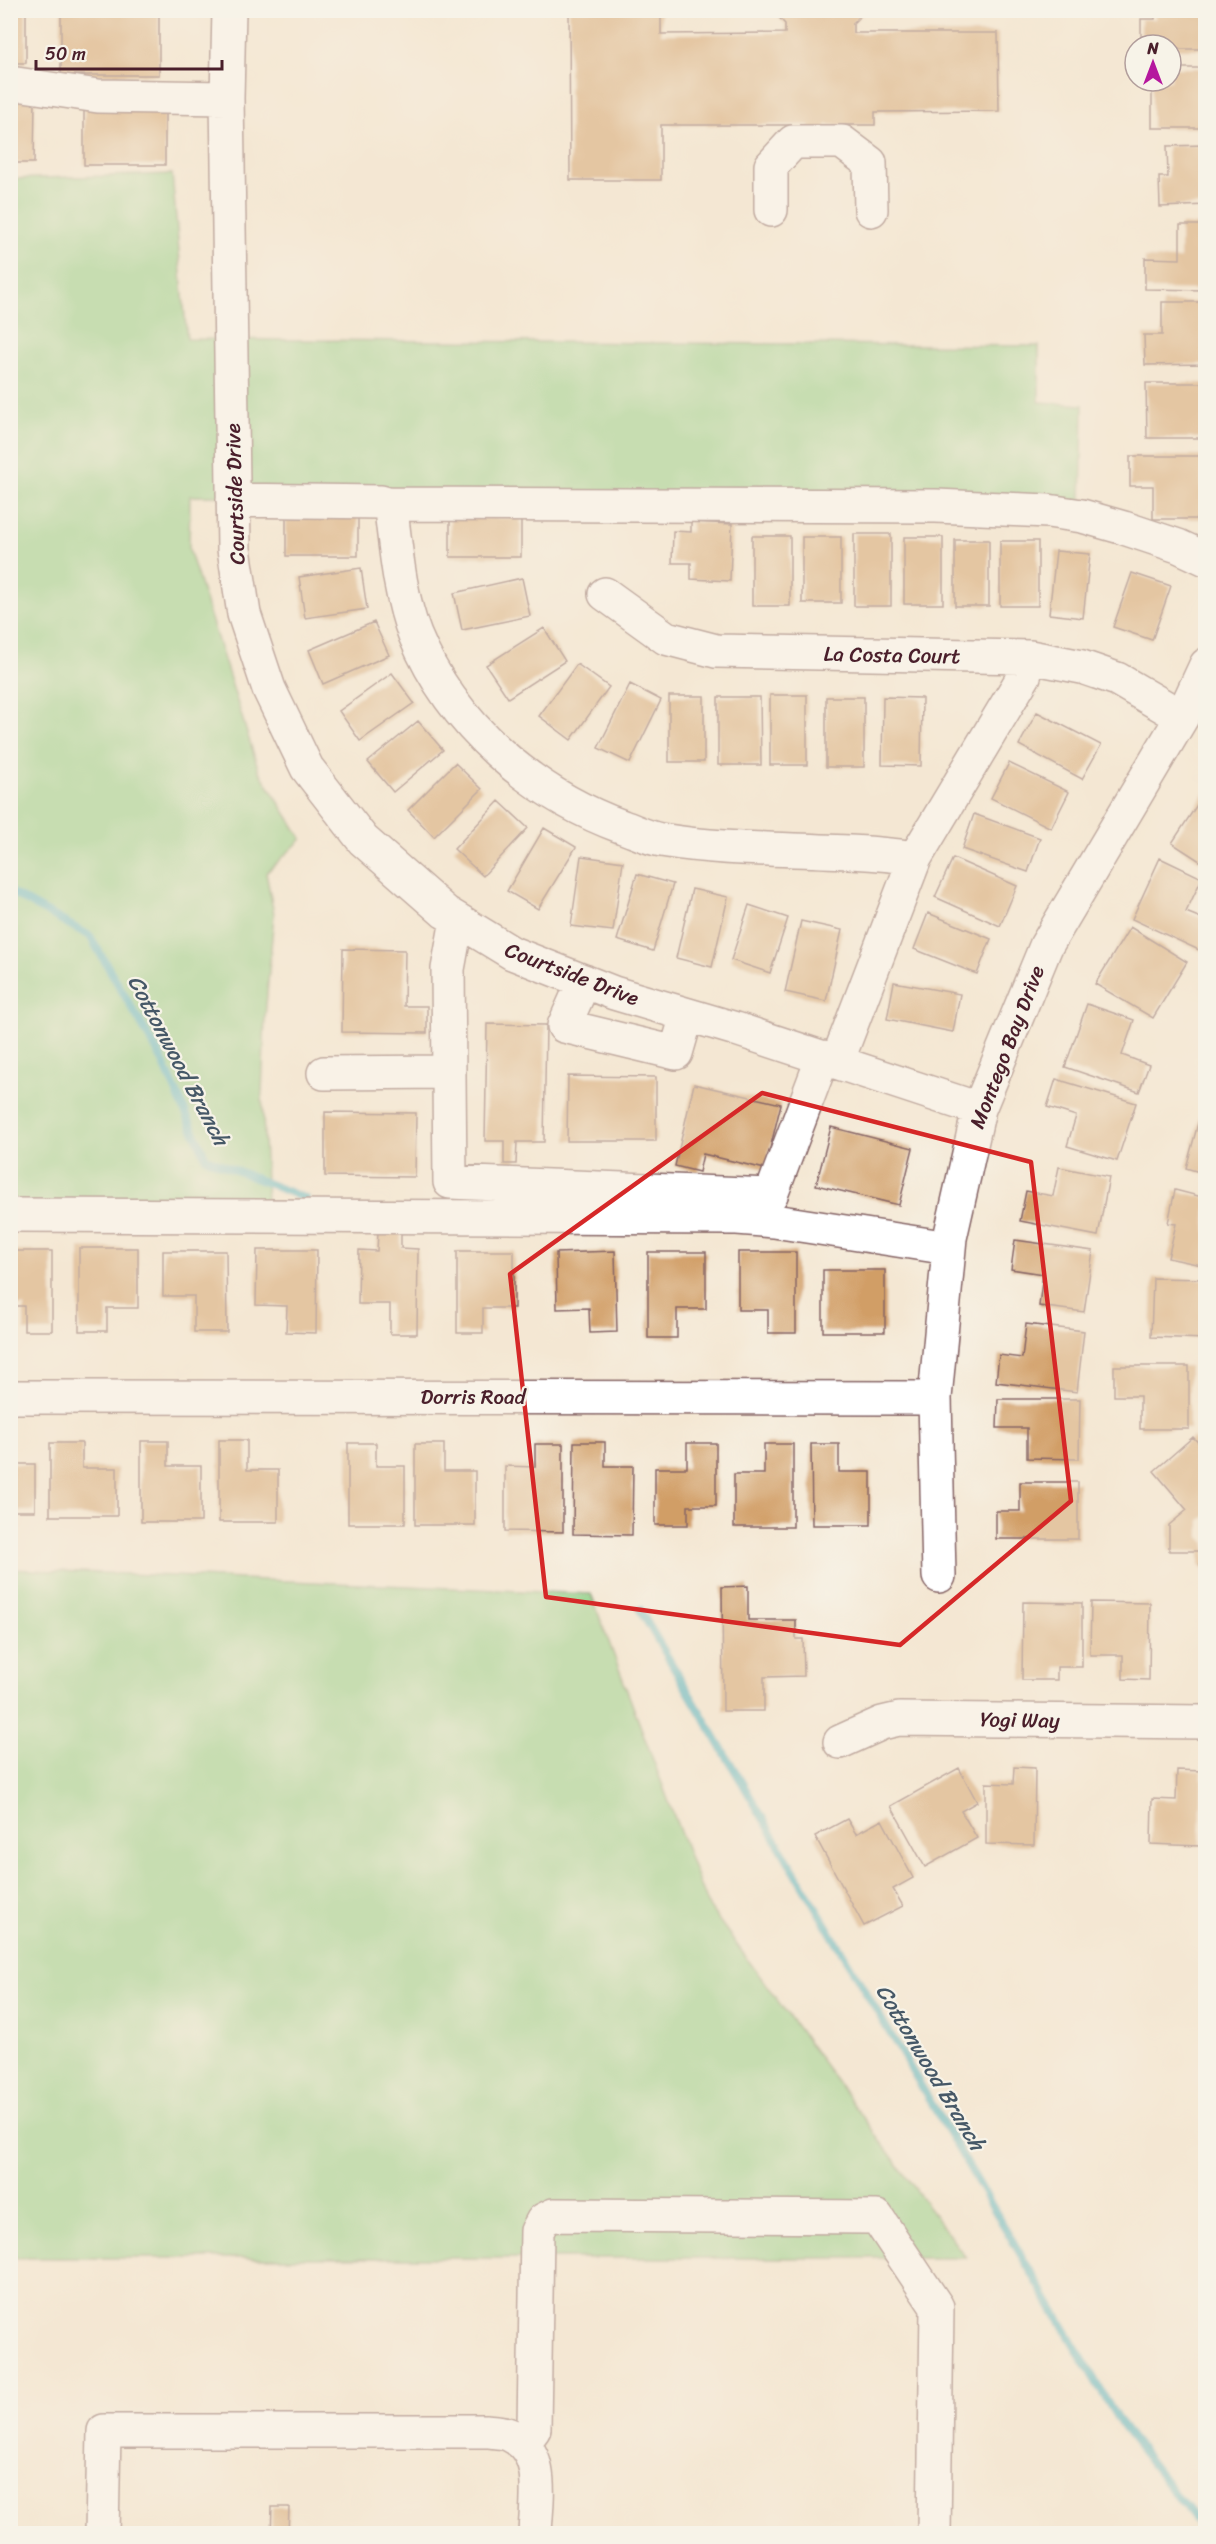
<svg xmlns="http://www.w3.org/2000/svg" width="1216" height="2544" font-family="Sriracha,sans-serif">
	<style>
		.green { fill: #90d087; stroke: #6d7859; stroke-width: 1.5 }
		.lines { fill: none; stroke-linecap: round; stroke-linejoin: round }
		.stream { stroke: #41adc0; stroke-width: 8 }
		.building { fill: #d19e66 }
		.minor-casing { stroke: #866566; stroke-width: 36 }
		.minor { stroke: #fff; stroke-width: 33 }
		.marked { fill: none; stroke: #d62828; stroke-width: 4.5; stroke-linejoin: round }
		.labels { text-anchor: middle; stroke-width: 4.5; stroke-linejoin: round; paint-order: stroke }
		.street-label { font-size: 21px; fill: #4a1f2b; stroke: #f7f3e8 }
		.water-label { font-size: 22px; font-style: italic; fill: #465867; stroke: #f7f3e8 }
	</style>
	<rect width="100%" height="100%" fill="#f7f3e8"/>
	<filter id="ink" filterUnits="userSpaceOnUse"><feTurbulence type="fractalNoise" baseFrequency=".0167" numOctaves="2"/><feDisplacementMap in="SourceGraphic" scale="12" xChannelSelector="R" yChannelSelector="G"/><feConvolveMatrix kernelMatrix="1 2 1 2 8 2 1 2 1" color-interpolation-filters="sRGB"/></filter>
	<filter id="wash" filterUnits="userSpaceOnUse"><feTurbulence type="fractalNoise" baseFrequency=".008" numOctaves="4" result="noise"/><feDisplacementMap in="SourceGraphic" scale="24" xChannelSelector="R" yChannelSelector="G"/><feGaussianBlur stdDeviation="1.35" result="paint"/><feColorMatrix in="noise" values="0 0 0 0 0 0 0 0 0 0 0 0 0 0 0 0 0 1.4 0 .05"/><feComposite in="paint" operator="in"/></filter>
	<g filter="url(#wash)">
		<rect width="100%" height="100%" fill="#f4e7d3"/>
		<path class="green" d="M 172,174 L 187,339 L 1039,346 L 1039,402 L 1083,405 L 1081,502 L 190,496 L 189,549 L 259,771 L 302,839 L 266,873 L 274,914 L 265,1017 L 262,1093 L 267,1204 L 11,1204 L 10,179 Z
			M 11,1569 L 591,1594 L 707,1904 L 966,2258 L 11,2258 Z"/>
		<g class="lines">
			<path class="stream" d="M 10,892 L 90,936 L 161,1058 L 206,1158 L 306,1199
				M 640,1610 L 1122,2426 L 1206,2533"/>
		</g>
		<g id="blocks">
			<path class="building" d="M 10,10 L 26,10 L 26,63 L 10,63 Z
				M 61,10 L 159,10 L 159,75 L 61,75 Z
				M 569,10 L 661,10 L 661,34 L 785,33 L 785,24 L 772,10 L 866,10 L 853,23 L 853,33 L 998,33 L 999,111 L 875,112 L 875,125 L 826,125 L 826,157 L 809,157 L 809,125 L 661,125 L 661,180 L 570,180 Z
				M 1155,10 L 1206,10 L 1206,49 L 1171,49 L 1171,45 L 1141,45 L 1141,19 L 1155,19 Z
				M 1171,68 L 1206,68 L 1206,128 L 1152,128 L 1152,81 L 1171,81 Z
				M 10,100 L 35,100 L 34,163 L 10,163 Z
				M 84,105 L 165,105 L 165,165 L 84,165 Z
				M 1206,145 L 1206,205 L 1160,207 L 1159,177 L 1168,177 L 1167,146 Z
				M 1180,225 L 1206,225 L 1206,290 L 1145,289 L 1145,258 L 1180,259 Z
				M 1162,302 L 1206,302 L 1206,364 L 1145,365 L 1144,335 L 1162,335 Z
				M 1146,383 L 1206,383 L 1206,438 L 1147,438 Z
				M 1130,456 L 1202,456 L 1202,519 L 1153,519 L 1153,486 L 1130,486 Z
				M 286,517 L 358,517 L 358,556 L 286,556 Z
				M 450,518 L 521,518 L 521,557 L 450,557 Z
				M 691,522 L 732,524 L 730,581 L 691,579 L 691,563 L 672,563 L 673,531 L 691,532 Z
				M 854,534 L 891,534 L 891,606 L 854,606 Z
				M 752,536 L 790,536 L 790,606 L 752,606 Z
				M 802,537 L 841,537 L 841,603 L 802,603 Z
				M 904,537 L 943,537 L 943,604 L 904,604 Z
				M 955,540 L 989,540 L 989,606 L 955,606 Z
				M 1000,541 L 1038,541 L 1038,606 L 1000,606 Z
				M 1056,551 L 1090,554 L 1083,618 L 1049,614 Z
				M 361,568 L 367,609 L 305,618 L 299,577 Z
				M 1132,573 L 1171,586 L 1152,640 L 1113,627 Z
				M 522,578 L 530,616 L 462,630 L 454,593 Z
				M 374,622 L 389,655 L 323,684 L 309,650 Z
				M 544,628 L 565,661 L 508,698 L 486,665 Z
				M 577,664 L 609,687 L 571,740 L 539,716 Z
				M 392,673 L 414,703 L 360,741 L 339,711 Z
				M 630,684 L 661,700 L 630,763 L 598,748 Z
				M 770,695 L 807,695 L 807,765 L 770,765 Z
				M 669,696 L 704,696 L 704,762 L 669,762 Z
				M 718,697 L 760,697 L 761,765 L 718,765 Z
				M 826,697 L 864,697 L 864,767 L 826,767 Z
				M 883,697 L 922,698 L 921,766 L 882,765 Z
				M 1037,712 L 1101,745 L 1082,779 L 1019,745 Z
				M 418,721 L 443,750 L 393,792 L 368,762 Z
				M 455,763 L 482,789 L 434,837 L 408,810 Z
				M 1009,763 L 1069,792 L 1051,828 L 991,798 Z
				M 1206,791 L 1206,865 L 1172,843 Z
				M 499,801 L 528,828 L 483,876 L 454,849 Z
				M 974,814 L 1040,838 L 1028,872 L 962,849 Z
				M 544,828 L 576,847 L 538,909 L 507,891 Z
				M 581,856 L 623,862 L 613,931 L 571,926 Z
				M 953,858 L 1017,886 L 1000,926 L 935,897 Z
				M 1160,858 L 1202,878 L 1186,912 L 1206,920 L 1206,940 L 1201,951 L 1132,919 Z
				M 637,874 L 673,884 L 653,951 L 617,940 Z
				M 692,889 L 728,897 L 712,967 L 676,958 Z
				M 749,905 L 788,918 L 770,973 L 731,960 Z
				M 928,913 L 991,939 L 977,974 L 914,949 Z
				M 801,921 L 842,930 L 826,1001 L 785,992 Z
				M 1130,927 L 1187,962 L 1153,1018 L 1095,984 Z
				M 343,949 L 405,950 L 404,1006 L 427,1006 L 427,1033 L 342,1032 Z
				M 894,982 L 960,994 L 953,1032 L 887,1019 Z
				M 1087,1004 L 1134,1020 L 1122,1055 L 1149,1065 L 1139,1092 L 1065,1067 Z
				M 487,1024 L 546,1025 L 544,1142 L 517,1142 L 516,1164 L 504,1164 L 504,1141 L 485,1141 Z
				M 568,1076 L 656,1077 L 656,1141 L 567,1141 Z
				M 1056,1079 L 1136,1103 L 1117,1161 L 1067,1146 L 1076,1116 L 1047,1107 Z
				M 694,1084 L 781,1104 L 765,1169 L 703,1154 L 699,1172 L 675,1166 Z
				M 325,1112 L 416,1113 L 415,1177 L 325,1176 Z
				M 1201,1112 L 1206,1114 L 1206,1174 L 1186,1168 Z
				M 831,1127 L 913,1148 L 899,1205 L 816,1185 Z
				M 1059,1167 L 1109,1177 L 1098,1236 L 1020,1221 L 1026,1191 L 1053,1196 Z
				M 1175,1190 L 1206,1198 L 1206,1266 L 1168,1258 L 1176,1224 L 1168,1223 Z
				M 378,1232 L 401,1233 L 401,1248 L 418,1249 L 417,1334 L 390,1334 L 390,1304 L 358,1304 L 359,1250 L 377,1251 Z
				M 1015,1240 L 1093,1251 L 1084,1312 L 1039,1306 L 1043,1274 L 1011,1269 Z
				M 79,1248 L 138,1248 L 138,1308 L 107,1308 L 107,1331 L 79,1331 Z
				M 257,1250 L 317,1250 L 316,1333 L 286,1332 L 287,1306 L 256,1305 Z
				M 10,1251 L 52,1251 L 52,1331 L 24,1331 L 24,1306 L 10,1306 Z
				M 163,1251 L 226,1251 L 227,1332 L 194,1332 L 194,1296 L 163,1296 Z
				M 457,1251 L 514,1251 L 514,1308 L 483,1308 L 483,1333 L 457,1333 Z
				M 615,1251 L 617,1332 L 590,1333 L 589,1308 L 557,1309 L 556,1253 Z
				M 648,1252 L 706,1252 L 706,1309 L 677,1309 L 677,1338 L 648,1338 Z
				M 738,1252 L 796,1252 L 796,1333 L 768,1333 L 768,1310 L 738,1310 Z
				M 823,1270 L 885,1270 L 885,1332 L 823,1332 Z
				M 1153,1278 L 1206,1279 L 1206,1339 L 1151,1337 Z
				M 1026,1324 L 1084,1331 L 1077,1392 L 996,1382 L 999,1355 L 1022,1358 Z
				M 1114,1366 L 1189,1366 L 1189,1429 L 1140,1429 L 1140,1396 L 1114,1396 Z
				M 998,1399 L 1080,1399 L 1079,1459 L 1027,1458 L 1027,1428 L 997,1428 Z
				M 1193,1437 L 1206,1451 L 1206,1516 L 1200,1520 L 1200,1537 L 1206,1543 L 1206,1571 L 1200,1565 L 1200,1551 L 1169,1551 L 1169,1525 L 1187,1510 L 1154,1471 Z
				M 219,1440 L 247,1440 L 247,1470 L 278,1470 L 278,1522 L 219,1522 Z
				M 141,1441 L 168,1441 L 168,1466 L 201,1466 L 201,1522 L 141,1522 Z
				M 574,1442 L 605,1442 L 605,1466 L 633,1466 L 632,1535 L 573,1534 Z
				M 50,1443 L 82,1443 L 82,1468 L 117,1468 L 117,1516 L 50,1516 Z
				M 348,1443 L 376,1443 L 376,1466 L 405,1466 L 405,1524 L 348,1524 Z
				M 687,1443 L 716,1443 L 716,1506 L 688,1506 L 688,1525 L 655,1525 L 655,1468 L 687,1468 Z
				M 415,1444 L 444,1444 L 444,1471 L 475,1471 L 475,1525 L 415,1525 Z
				M 535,1444 L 563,1444 L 563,1532 L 505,1531 L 505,1466 L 535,1467 Z
				M 764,1444 L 793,1444 L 793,1527 L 734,1527 L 734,1474 L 764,1474 Z
				M 811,1444 L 839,1444 L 839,1472 L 871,1472 L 871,1525 L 812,1525 Z
				M 10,1464 L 35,1464 L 35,1511 L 10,1511 Z
				M 1020,1482 L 1078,1482 L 1078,1539 L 996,1539 L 996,1511 L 1020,1511 Z
				M 748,1586 L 748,1620 L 796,1620 L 796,1639 L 803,1639 L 804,1676 L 764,1677 L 764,1711 L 723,1711 L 722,1587 Z
				M 1023,1602 L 1082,1603 L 1082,1667 L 1057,1667 L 1057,1680 L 1022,1680 Z
				M 1091,1602 L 1150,1603 L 1149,1680 L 1123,1679 L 1123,1655 L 1090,1655 Z
				M 1014,1767 L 1035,1768 L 1034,1845 L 986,1844 L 986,1783 L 1013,1784 Z
				M 959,1768 L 977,1802 L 961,1811 L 977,1838 L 925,1867 L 891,1806 Z
				M 1177,1770 L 1202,1771 L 1200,1846 L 1151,1844 L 1152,1799 L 1176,1800 Z
				M 847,1819 L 856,1834 L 882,1820 L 913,1878 L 893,1889 L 903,1906 L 864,1926 L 815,1836 Z
				M 272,2507 L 289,2507 L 288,2534 L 271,2534 Z"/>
		</g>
	</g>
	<g filter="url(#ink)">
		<use href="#blocks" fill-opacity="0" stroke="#866566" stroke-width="1.5"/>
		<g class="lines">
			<g class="minor-casing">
				<path id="minor" d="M 229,10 L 227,98 L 234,549 L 244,614 L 269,689 L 307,768 L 363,840 L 445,912 L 512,953 L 614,993 L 736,1029 L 979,1109
					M 10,83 L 98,96 L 227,98
					M 771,210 L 771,166 L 793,142 L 842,142 L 870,163 L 871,210
					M 233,500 L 381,502 L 388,504 L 391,510 C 396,551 400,597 415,635 C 452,725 532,794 623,827 C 635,831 648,838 661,840 C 745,854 830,846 915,858 L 837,1062
					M 388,504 L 936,506 L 1048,511 L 1082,516 L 1124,528 L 1178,546 L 1206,559
					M 605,594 L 666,638 L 716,651 L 1030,657 L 1082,667 L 1117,679 L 1182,717
					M 915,858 L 1024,676 L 1030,657
					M 457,920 L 448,969 L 450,1182 L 771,1195 L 823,1057
					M 584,981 L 564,1026 L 676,1053 L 687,1015
					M 324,1073 L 449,1072
					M 10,1215 L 737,1218 L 774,1221 L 949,1248
					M 10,1397 L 935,1398
					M 939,1576 L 935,1398 L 950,1238 L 979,1109 L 1046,946 L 1182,717 L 1206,665
					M 840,1742 L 882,1723 L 899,1719 L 1206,1722
					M 523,2444 L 534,2429 L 537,2231 L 543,2220 L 553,2215 L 877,2217 L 937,2307 L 934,2534
					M 102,2534 L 104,2431 L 487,2431 C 494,2432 504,2432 510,2435 C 547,2452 536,2501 535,2534"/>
			</g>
			<use href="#minor" class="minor"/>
		</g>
	</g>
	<path d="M0 0H1216V2544H0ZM 762,1093 L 1031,1162 L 1071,1501 L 900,1645 L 546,1597 L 510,1274 Z" fill="#f4e7d3" fill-opacity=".55" fill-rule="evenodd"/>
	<path class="marked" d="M 762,1093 L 1031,1162 L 1071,1501 L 900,1645 L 546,1597 L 510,1274 Z"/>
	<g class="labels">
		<g class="street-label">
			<text transform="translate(235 494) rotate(-92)" y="7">Courtside Drive</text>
			<text transform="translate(892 655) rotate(1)" y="7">La Costa Court</text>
			<text transform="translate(572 974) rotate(21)" y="7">Courtside Drive</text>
			<text transform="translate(1007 1047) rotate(-69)" y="7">Montego Bay Drive</text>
			<text x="473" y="1404">Dorris Road</text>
			<text transform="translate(1020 1720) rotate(1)" y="7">Yogi Way</text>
		</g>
		<g class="water-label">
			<text transform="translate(179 1060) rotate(62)" y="8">Cottonwood Branch</text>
			<text transform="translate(931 2067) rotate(59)" y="8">Cottonwood Branch</text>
		</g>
	</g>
	<rect width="1216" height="2544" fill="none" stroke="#f7f3e8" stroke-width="36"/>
	<g transform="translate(1153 63)"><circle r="28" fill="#f7f3e8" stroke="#b29e9c" stroke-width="1.5"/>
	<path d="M0-4.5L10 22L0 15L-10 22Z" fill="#b5179e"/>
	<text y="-9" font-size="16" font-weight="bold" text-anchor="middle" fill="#4a1f2b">N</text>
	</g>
	<path d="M36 60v9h186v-9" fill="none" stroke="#4a1f2b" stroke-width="3"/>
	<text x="45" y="60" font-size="18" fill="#4a1f2b" stroke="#f7f3e8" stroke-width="4.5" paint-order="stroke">50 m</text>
</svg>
